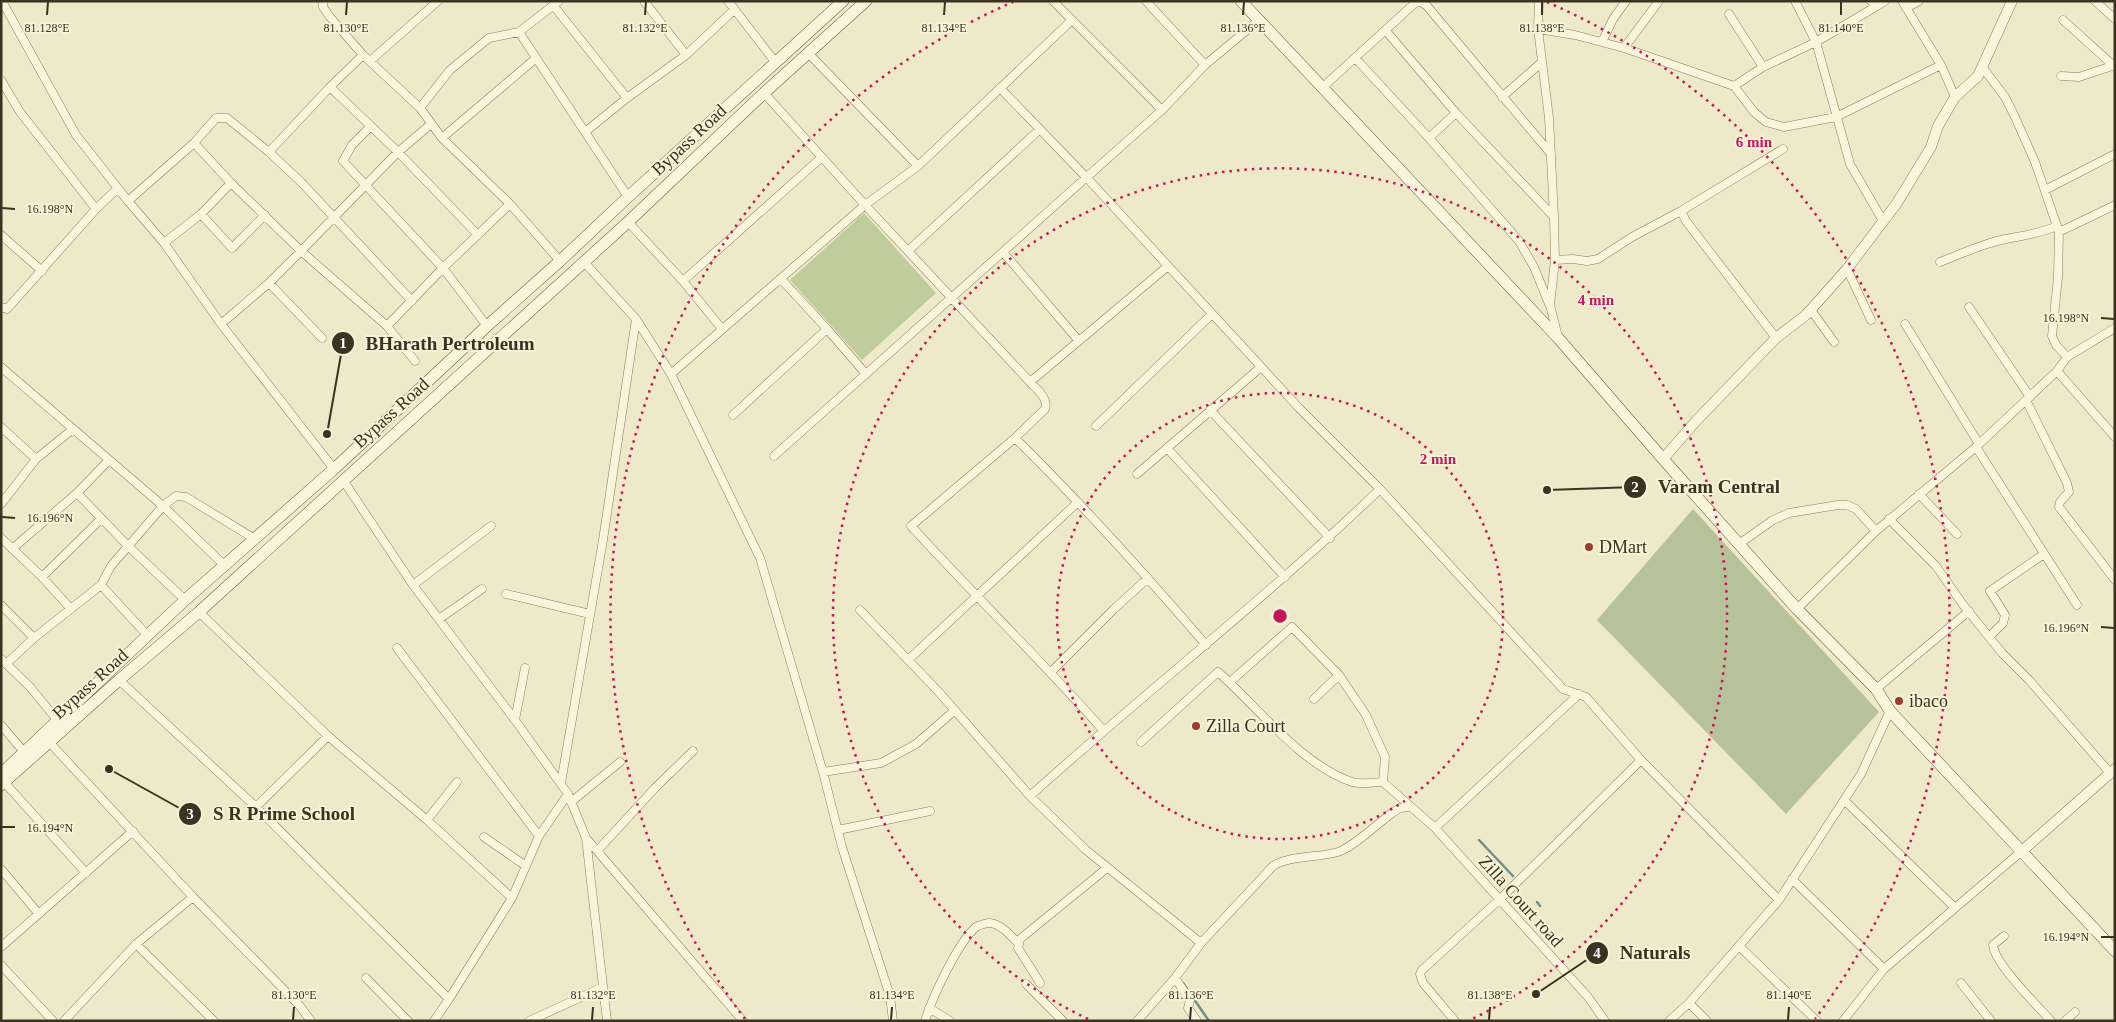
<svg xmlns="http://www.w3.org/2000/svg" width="2116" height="1022" font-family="Georgia,serif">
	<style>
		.green { fill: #bfcd9c }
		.cemetery { fill: #b7c29b }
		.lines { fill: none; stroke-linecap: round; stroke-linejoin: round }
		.stream { stroke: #70918e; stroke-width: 2.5 }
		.minor-casing { stroke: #8b7d5d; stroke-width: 9 }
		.tertiary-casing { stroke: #8b7d5d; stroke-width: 11 }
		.secondary-casing { stroke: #6d5e40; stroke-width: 12 }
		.minor { stroke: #f9f5dc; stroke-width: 8 }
		.tertiary { stroke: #f9f5dc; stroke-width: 10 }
		.secondary { stroke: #f9f5dc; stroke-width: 11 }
		.ticks { fill: none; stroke: #3b3221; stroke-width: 2 }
		.ring { fill: none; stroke: #c2185b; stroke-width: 2.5; stroke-dasharray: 2.5 5 }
		.poi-dot { fill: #993e2e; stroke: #f6f2d8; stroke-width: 2 }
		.labels { text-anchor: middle; stroke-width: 4; stroke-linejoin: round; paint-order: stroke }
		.street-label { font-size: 18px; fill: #3b3221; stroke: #f6f2d8 }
		.poi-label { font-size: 18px; fill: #3b3221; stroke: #f6f2d8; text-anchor: start }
		.ticks-label { font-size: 12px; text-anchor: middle; fill: #3b3221; stroke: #f6f2d8; stroke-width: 4; stroke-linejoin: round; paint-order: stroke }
		.centre { fill: #c2185b; stroke: #f6f2d8; stroke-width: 2.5 }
		.ring-label { font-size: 15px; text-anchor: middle; font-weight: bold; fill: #c2185b; stroke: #f6f2d8; stroke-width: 4; stroke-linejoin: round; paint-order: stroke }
		.leader { fill: none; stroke: #3b3221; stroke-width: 2 }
		.callout-dot { fill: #3b3221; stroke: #f6f2d8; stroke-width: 2 }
		.mark-label { font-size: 15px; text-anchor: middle; font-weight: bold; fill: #fff }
		.callout-label { font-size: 19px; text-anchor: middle; font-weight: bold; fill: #3b3221; stroke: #f6f2d8; stroke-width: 4; stroke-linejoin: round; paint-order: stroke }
	</style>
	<rect width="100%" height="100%" fill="#eee9c9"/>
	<path class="green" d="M 864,213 L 936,293 L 862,360 L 790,280 Z"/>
	<path class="cemetery" d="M 1693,509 L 1879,712 L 1786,814 L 1597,620 Z"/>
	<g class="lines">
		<path class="stream" d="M 1479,840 L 1513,876
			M 1537,902 L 1540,906
			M 1183,983 L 1209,1021"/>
		<g class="minor-casing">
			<path id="minor" d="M 2,1 L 76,135 L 128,201 L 164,243 L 221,324 L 334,469
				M 323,1 L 323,7 L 330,17 L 363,55 L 420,108 L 442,138 L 510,204 L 560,261
				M 559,1 L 519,32 L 585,132 L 627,98 L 686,55 L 734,10
				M 644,1 L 686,55
				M 728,1 L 776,63
				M 1053,1 L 1162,110
				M 1146,1 L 1205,65
				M 1539,1 L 1538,29 L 1549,118 L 1554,217 L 1555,260 L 1550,305 L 1558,337
				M 1795,1 L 1816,42 L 1850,164 L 1883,221
				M 1871,1 L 1877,6 L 1885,1
				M 1902,1 L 1941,65 L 1955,97
				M 2095,1 L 2115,19
				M 553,5 L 627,98
				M 1906,8 L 1919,1
				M 1729,14 L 1763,67
				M 2063,20 L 2114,66
				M 1538,29 L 1575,35 L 1624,48 L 1734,86 L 1754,112 L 1766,122 L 1784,127 L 1836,117 L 1941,65
				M 1386,31 L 1456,113 L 1554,217
				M 1602,42 L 1613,19 L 1626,1
				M 1624,48 L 1659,1
				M 1356,59 L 1429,138 L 1519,241 L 1534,267 L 1549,304
				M 370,61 L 438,1
				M 1983,68 L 2005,97 L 2015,117 L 2035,162 L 2059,232 L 2058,277 L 2052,336 L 2056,345 L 2067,357
				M 2061,76 L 2079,77 L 2115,65
				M 1,80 L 20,112 L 96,209
				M 1734,86 L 1763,67 L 1816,42 L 1877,6
				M 330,87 L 363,55
				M 1323,87 L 1415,3 L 1421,2 L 1427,6 L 1551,154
				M 1000,88 L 1087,178 L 1299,408 L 1380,489 L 1563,689 L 1586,697 L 1641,760 L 1779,900
				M 764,93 L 865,205 L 1030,382
				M 1502,97 L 1542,62
				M 420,108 L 450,70 L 489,38 L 519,32
				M 371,126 L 352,145 L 343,161 L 443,268 L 487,326
				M 585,132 L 628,197
				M 442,138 L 535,59
				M 1429,138 L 1456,113
				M 194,143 L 231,183 L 301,251 L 398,152 L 478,235
				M 269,152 L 302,183 L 412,301
				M 918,166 L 1072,20
				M 2045,190 L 2115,154
				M 128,201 L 194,143 L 216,118 L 227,118 L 269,152 L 330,87 L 398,152 L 431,124
				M 201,214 L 232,248 L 265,215
				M 628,222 L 683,281 L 822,157
				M 2059,232 L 2115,205
				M 1,235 L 42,271
				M 164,243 L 201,214 L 231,183
				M 909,250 L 1039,130
				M 1003,252 L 1078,340
				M 1555,260 L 1573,259 L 1587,261 L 1598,259 L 1632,237 L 1681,211
				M 584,262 L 636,319 L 671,374 L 760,558 L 823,772 L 842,847 L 890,996 L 893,1021
				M 1940,262 C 1963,253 1987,242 2011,238 C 2027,235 2041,233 2057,226
				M 1847,269 L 1871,320
				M 781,279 L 827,329
				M 683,281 L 722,329
				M 1,307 L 7,309 L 96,209 L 118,188
				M 1969,307 L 2030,397
				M 1811,310 L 1834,342
				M 221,324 L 269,283
				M 1905,324 L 1979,444
				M 387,326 L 415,361
				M 322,338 L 269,283 L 301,251 L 387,326 L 443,268 L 510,204
				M 1776,338 L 1686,221 L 1681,211 L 1783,149
				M 1,367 L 163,506 L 224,565
				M 2057,371 L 2115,437
				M 671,374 L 865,205 L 918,166 L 808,53
				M 2026,400 L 2067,483 L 2069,492 L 2060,502 L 2059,507 L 2115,580
				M 1210,410 L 1330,538
				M 733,415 L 827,329 L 866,374
				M 1096,426 L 1212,314
				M 1,427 L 36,459
				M 1015,438 L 1045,409 C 1049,398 1036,389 1030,382 L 1168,266
				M 1976,447 L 2077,605
				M 1167,448 L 1285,577
				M 774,456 L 1162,110 L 1205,65 L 1259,20
				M 1137,474 L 1261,367
				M 343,480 L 413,585 L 515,720 L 568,794 L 586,838 L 607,1021
				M 77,493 L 128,546 L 185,600
				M 1919,494 L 1957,534
				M 1,504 L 36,459 L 73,429
				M 1889,519 L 1936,566 L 1964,606 L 2002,653 L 2029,680 L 2110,773
				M 1,538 L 42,577 L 71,609
				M 1739,544 L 1773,520 L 1789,513 L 1838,505 L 1847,505 L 1856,509 L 1876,531
				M 12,549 L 77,493 L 109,460
				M 42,577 L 101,519
				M 101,585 L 147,635
				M 413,585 L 491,526
				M 506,594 L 590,614
				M 1,605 L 34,638
				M 1797,609 L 1876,531 L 1976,447 L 2057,371 L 2067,357 L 2115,328
				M 860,610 L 937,690 L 1030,796 L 1086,850 L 1201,943
				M 199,612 L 328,736 L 427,820 L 512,898 L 539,836 L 568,794
				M 439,619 L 482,589
				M 1989,637 L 2003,623 L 2005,615 L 1990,591 L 2044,554
				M 397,648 L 539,836
				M 1,659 L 30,687 L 58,721
				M 908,660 L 1078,502
				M 6,664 L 34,638 L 101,585 L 111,566 L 163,506 L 176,496 L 186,497 L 255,539
				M 1051,672 L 1114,609 L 1148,578
				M 119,680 L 256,807 L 328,736
				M 1230,682 L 1292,627 L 1339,675 L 1366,715 L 1385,757 L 1383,782 L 1435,828 L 1588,997 L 1605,1021
				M 1876,689 L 1969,611
				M 1314,699 L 1339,675
				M 515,720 L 525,668
				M 1,725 L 25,753
				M 1103,730 C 1041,660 974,595 911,526 L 1015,438 C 1082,504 1145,574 1206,645
				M 1141,742 L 1218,672 C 1259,708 1300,764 1352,782 C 1361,785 1374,782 1383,782
				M 50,743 L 193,897 L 299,1005 L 311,1021
				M 823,772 L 881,763 L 916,744 L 955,710
				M 4,782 L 86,873
				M 561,783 L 603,540 L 636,319
				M 1030,796 C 1145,692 1268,597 1380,489
				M 571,802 L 620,762
				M 256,807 L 449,999 L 512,898
				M 427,820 L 457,782
				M 1435,828 L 1579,694
				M 838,830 L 930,811
				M 484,837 L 526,866
				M 586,838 L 743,1021
				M 598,850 L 655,788 L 693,751
				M 1,869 L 38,913
				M 1792,879 L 1884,969
				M 1955,908 L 2022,851
				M 2004,936 L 1993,945 C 1994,963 2037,1005 2051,1021
				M 136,944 L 193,897
				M 1739,946 L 1817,1021
				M 1,947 L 133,831
				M 1,965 L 53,1021
				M 366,978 L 408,1021
				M 1175,978 L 1190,1000 L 1188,1008 L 1197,1021
				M 1040,983 L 1018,948 L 1020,939 L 1107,868
				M 1961,983 L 1991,1021
				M 1026,984 L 1063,1021
				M 1689,1003 L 1707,1021
				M 929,1008 L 950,1021
				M 64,1021 L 136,944 L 214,1021
				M 434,1021 L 449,999
				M 529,1021 L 603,987
				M 925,1021 C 932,998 958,942 976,927 C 979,925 987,923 990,923 C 1001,924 1011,936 1018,943
				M 1137,1021 L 1175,978 L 1201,943 L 1273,866 C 1291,855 1317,858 1338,852 C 1355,846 1377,824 1392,813 L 1400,808 L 1410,807
				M 1455,1021 L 1423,983 L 1420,974 L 1422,970 L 1500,899 L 1641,760
				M 1669,1021 L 1689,1003 L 1779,900 L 1861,774 L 1890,711
				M 1843,1021 L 1884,969 L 1955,908 L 1844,800
				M 2065,1021 L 2075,1012"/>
		</g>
		<g class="tertiary-casing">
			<path id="tertiary" d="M 1663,459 L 1696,421 L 1776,338 L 1806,315 L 1847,269 L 1897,203 L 1931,147 L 1938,126 L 1955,97 L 1978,76 L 2012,1
				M 2022,851 L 2115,769"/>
		</g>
		<g class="secondary-casing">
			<path id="secondary" d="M 1241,1 L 1559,339 L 1663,459 L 1797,609 L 1876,689 L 1890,711 L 2115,951
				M 1,774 L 185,600 L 334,469 L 487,326 L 560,261 L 628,197 L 843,1
				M 1,785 L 119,680 L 199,612 L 628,222 L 764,93 L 866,1"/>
		</g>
		<use href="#minor" class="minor"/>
		<use href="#tertiary" class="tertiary"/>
		<use href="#secondary" class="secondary"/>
	</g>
	<path class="ticks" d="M 47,15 L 48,2M 346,15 L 347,2M 645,15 L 646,2M 944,15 L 945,2M 1243,15 L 1244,2M 1542,15 L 1542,2M 1841,15 L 1841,2M 2,208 L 15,209M 2101,318 L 2114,319M 2,517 L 15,518M 2101,627 L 2114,628M 2,827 L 15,827M 2101,937 L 2114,937M 293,1020 L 294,1007M 592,1020 L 593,1007M 891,1020 L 892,1007M 1190,1020 L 1191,1007M 1489,1020 L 1490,1007M 1788,1020 L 1789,1007"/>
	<g class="ring">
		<circle cx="1280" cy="616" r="223"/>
		<path d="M1088 1019A447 447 0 1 1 1472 1019"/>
		<path d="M745 1019A670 670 0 0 1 1013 2M1547 2A670 670 0 0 1 1815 1019"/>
	</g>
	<g class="poi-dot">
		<circle cx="1589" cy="547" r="5"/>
		<circle cx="1899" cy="701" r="5"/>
		<circle cx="1196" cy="726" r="5"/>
	</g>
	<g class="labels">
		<g class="street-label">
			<text transform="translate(689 140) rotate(-43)" y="6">Bypass Road</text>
			<text transform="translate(391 413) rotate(-42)" y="6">Bypass Road</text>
			<text transform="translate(90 684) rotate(-42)" y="6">Bypass Road</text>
			<text transform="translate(1521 901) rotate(48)" y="6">Zilla Court road</text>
		</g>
		<g class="poi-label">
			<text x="1599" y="553">DMart</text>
			<text x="1909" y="707">ibaco</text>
			<text x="1206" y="732">Zilla Court</text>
		</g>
	</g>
	<g class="ticks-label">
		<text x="47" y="32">81.128°E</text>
		<text x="346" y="32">81.130°E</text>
		<text x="645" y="32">81.132°E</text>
		<text x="944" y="32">81.134°E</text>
		<text x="1243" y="32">81.136°E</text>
		<text x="1542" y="32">81.138°E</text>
		<text x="1841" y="32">81.140°E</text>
		<text x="50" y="213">16.198°N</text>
		<text x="2066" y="322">16.198°N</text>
		<text x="50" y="522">16.196°N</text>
		<text x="2066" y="632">16.196°N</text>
		<text x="50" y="832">16.194°N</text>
		<text x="2066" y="941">16.194°N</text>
		<text x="294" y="999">81.130°E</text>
		<text x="593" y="999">81.132°E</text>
		<text x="892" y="999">81.134°E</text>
		<text x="1191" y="999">81.136°E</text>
		<text x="1490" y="999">81.138°E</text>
		<text x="1789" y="999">81.140°E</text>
	</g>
	<circle cx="1280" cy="616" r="8" class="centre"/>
	<g class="ring-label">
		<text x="1754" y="147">6 min</text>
		<text x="1596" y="305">4 min</text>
		<text x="1438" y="464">2 min</text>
	</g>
	<path class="leader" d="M327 434L343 343M1547 490L1635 487M109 769L190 814M1536 994L1597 953"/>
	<g class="callout-dot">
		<circle cx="327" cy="434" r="5"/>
		<circle cx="1547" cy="490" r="5"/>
		<circle cx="109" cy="769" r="5"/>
		<circle cx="1536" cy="994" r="5"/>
		<circle cx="343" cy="343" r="12"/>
		<circle cx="1635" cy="487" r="12"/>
		<circle cx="190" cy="814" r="12"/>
		<circle cx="1597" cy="953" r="12"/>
	</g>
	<g class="mark-label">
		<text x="343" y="348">1</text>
		<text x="1635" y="492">2</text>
		<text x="190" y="819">3</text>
		<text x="1597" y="958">4</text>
	</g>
	<g class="callout-label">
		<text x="450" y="350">BHarath Pertroleum</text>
		<text x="1719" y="493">Varam Central</text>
		<text x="284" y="820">S R Prime School</text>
		<text x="1655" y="959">Naturals</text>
	</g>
	<rect width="2116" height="1022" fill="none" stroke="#3b3221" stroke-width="5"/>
</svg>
